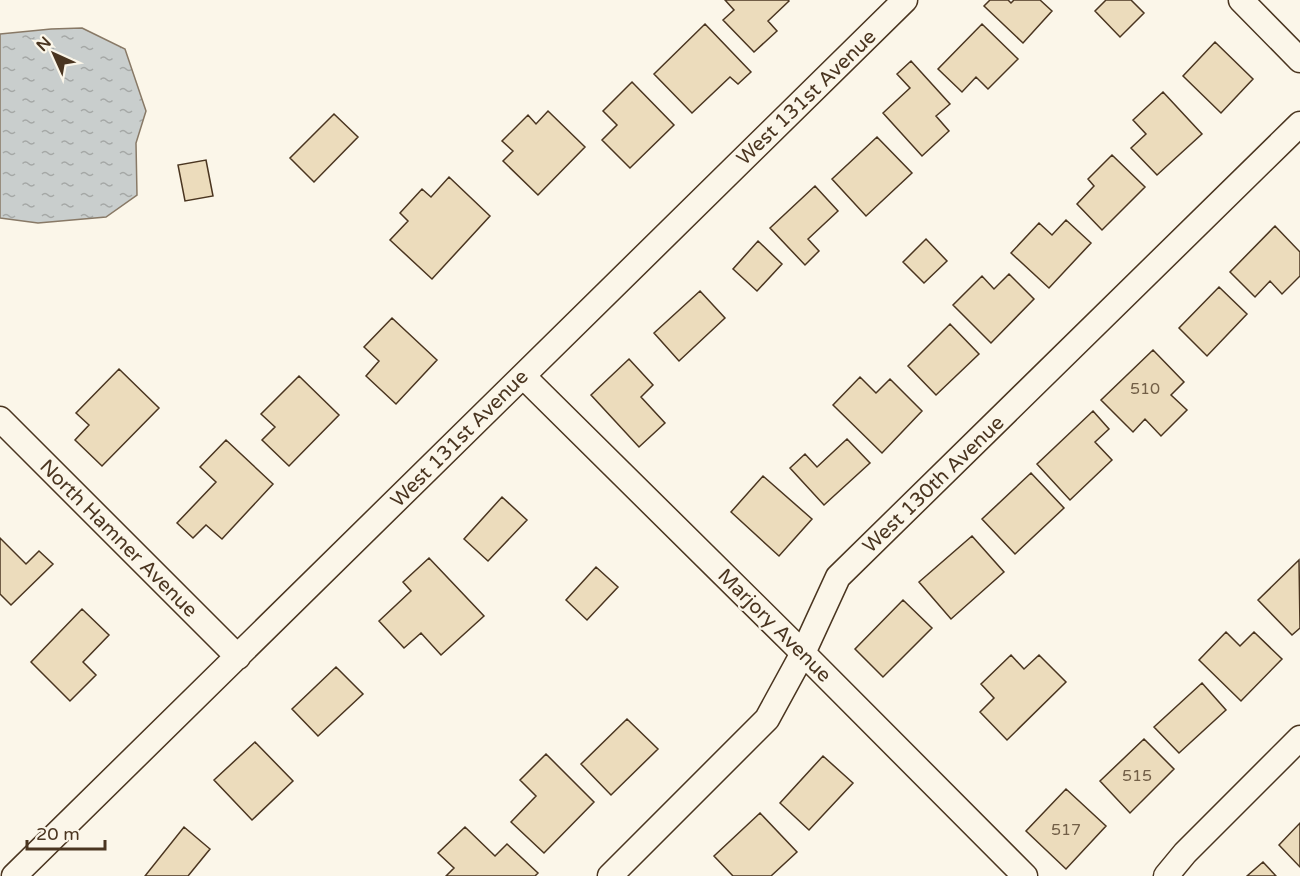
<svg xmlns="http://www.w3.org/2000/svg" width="1300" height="876" font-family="'Varela Round',sans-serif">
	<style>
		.water { fill: url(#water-ripples); stroke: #887966; stroke-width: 1.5 }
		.building { fill: #ecdcbc; stroke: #4a3520; stroke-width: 1.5 }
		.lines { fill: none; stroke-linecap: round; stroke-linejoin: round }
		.minor-casing { stroke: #4a3520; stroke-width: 27 }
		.minor { stroke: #fbf6e9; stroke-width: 24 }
		.labels { text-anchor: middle; stroke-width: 4.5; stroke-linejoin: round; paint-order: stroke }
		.number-label { font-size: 16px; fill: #725f47 }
		.street-label { font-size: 20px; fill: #4a3520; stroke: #fbf6e9 }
	</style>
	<defs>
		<pattern id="water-ripples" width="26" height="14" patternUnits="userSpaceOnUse" patternTransform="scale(1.5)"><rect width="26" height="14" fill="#c9cecd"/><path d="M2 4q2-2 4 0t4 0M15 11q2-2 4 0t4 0" fill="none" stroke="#a5a8a6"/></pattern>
	</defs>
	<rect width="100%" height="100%" fill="#fbf6e9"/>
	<path class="water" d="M 82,28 L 125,49 L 146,111 L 136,143 L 137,195 L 106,217 L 38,223 L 0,218 L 0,34 L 51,29 Z"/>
	<path class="building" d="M 725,0 L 788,0 L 789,1 L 768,21 L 777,31 L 754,52 L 723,20 L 734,10 Z
		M 990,0 L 1008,0 L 1011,3 L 1014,0 L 1040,0 L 1052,11 L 1023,43 L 984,6 Z
		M 1106,0 L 1131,0 L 1144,13 L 1120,37 L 1095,11 Z
		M 705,24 L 751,72 L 738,84 L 730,77 L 692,113 L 654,74 Z
		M 982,24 L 1018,59 L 988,89 L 976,77 L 962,92 L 938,69 Z
		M 1215,42 L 1253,79 L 1221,113 L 1183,76 Z
		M 911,61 L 950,104 L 936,116 L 949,131 L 922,156 L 883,113 L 910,88 L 897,74 Z
		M 632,82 L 674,125 L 630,168 L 602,140 L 617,125 L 603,111 Z
		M 1163,92 L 1202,134 L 1157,175 L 1131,148 L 1146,134 L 1133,120 Z
		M 548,111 L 585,147 L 538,195 L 503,161 L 513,151 L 502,141 L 528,115 L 536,124 Z
		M 334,114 L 358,137 L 314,182 L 290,158 Z
		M 877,137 L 912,173 L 866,216 L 832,179 Z
		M 1112,155 L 1145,187 L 1102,230 L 1077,204 L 1094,186 L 1088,179 Z
		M 206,160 L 213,196 L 185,201 L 178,165 Z
		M 449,177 L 490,216 L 432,279 L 390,240 L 408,221 L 400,213 L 422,189 L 431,197 Z
		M 815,186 L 838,211 L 808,239 L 819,251 L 805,265 L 770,228 Z
		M 1066,220 L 1091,243 L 1049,288 L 1011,253 L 1039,223 L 1052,235 Z
		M 1275,226 L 1300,252 L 1300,276 L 1282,294 L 1270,281 L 1255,297 L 1230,272 Z
		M 926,239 L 947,261 L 924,283 L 903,262 Z
		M 758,241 L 782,264 L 757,291 L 733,269 Z
		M 1009,274 L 1034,299 L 991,343 L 953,305 L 982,276 L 994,289 Z
		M 1219,287 L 1247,314 L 1207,356 L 1179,328 Z
		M 700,291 L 725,318 L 679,361 L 654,333 Z
		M 392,318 L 437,360 L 396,404 L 366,376 L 379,361 L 364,347 Z
		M 950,324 L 979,354 L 936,395 L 908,366 Z
		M 1153,350 L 1184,382 L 1171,395 L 1187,410 L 1161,436 L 1145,419 L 1133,432 L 1101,400 Z
		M 629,359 L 653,385 L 641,397 L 665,423 L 639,447 L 591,395 Z
		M 119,369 L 159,408 L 102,466 L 75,440 L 89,425 L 76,413 Z
		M 299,376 L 339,415 L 289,466 L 262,440 L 275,427 L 261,414 Z
		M 860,377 L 876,393 L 890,379 L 922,411 L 882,453 L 833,405 Z
		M 1093,411 L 1109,429 L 1095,442 L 1112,460 L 1070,500 L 1037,464 Z
		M 847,439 L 870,463 L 824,505 L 790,468 L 805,454 L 817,467 Z
		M 226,440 L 273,484 L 222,539 L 206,525 L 193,538 L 177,523 L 216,482 L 200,467 Z
		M 1031,473 L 1064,508 L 1015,554 L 982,519 Z
		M 763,476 L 812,519 L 779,556 L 731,512 Z
		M 502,497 L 527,520 L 488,561 L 464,539 Z
		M 972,536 L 1004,572 L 951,619 L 919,582 Z
		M 0,538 L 26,564 L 39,551 L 53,564 L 11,605 L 0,594 Z
		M 429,558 L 484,616 L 441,655 L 421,633 L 404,648 L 379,621 L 411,591 L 403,582 Z
		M 1299,560 L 1300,628 L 1292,635 L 1258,600 Z
		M 596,567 L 618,587 L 587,620 L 566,600 Z
		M 903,600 L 932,628 L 883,677 L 855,649 Z
		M 82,609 L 109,635 L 83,662 L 96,675 L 70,701 L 31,662 Z
		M 1226,632 L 1240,646 L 1254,632 L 1282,659 L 1241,701 L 1199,660 Z
		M 1011,655 L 1024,669 L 1039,655 L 1066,682 L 1007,740 L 980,712 L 994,698 L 981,684 Z
		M 336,667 L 363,694 L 318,736 L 292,709 Z
		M 1202,683 L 1226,710 L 1179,753 L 1154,727 Z
		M 627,719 L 658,749 L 611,795 L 581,764 Z
		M 1144,739 L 1174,769 L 1130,813 L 1100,781 Z
		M 255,742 L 293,781 L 252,820 L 214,780 Z
		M 546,754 L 594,802 L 544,853 L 511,822 L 536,796 L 520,780 Z
		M 823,756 L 853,783 L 809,830 L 780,803 Z
		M 1066,789 L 1106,826 L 1066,869 L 1026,831 Z
		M 760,813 L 797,852 L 771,876 L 733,876 L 714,856 Z
		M 1300,823 L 1300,867 L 1279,845 Z
		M 184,827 L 210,849 L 188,876 L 145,876 Z
		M 465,827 L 495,856 L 507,844 L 538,873 L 535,876 L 446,876 L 454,868 L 438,853 Z
		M 1263,862 L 1276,876 L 1247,876 Z"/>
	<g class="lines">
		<g class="minor-casing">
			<path id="minor" d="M 1241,0 L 1300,60
				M 523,376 L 803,653 L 1025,876
				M 0,419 L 238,657
				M 14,876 L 905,0
				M 610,876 L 767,719 L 803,653 L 838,577 L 1300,124
				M 1166,876 L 1185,853 L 1300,738"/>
		</g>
		<use href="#minor" class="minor"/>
	</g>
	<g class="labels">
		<g class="number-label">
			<text x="1145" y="394">510</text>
			<text x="1137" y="781">515</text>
			<text x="1066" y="835">517</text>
		</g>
		<g class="street-label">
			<text transform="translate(806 97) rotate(-44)" y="7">West 131st Avenue</text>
			<text transform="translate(459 438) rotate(-45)" y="7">West 131st Avenue</text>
			<text transform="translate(933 484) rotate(-44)" y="7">West 130th Avenue</text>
			<text transform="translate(119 538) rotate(45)" y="7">North Hamner Avenue</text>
			<text transform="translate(775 625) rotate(45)" y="7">Marjory Avenue</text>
		</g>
	</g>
	<g transform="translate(54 54) rotate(315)" stroke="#fbf6e9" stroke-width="4.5" paint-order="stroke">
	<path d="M0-4.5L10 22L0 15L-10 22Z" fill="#4a3520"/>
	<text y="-9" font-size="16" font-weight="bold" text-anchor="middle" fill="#4a3520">N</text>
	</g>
	<path d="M27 840v9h78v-9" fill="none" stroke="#4a3520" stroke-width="3"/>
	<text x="36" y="840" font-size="18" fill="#4a3520" stroke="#fbf6e9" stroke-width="4.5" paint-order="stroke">20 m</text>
</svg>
